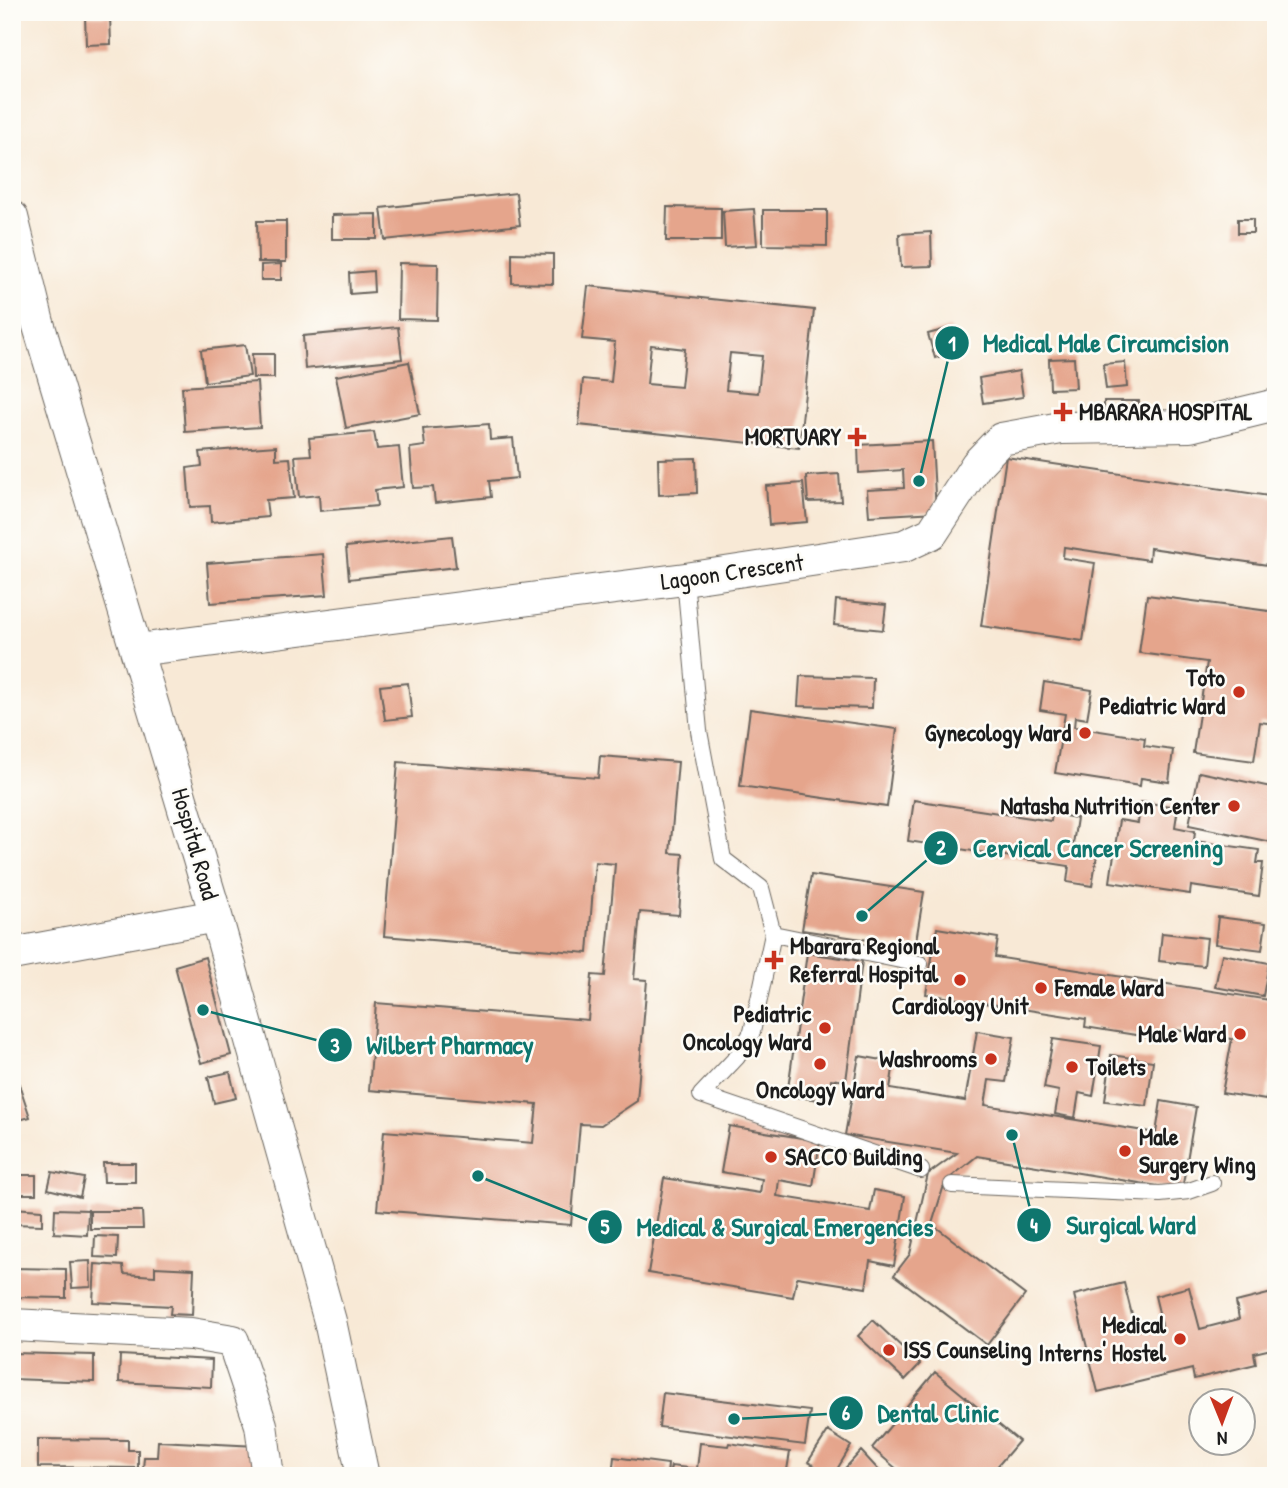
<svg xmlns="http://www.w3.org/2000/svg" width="1288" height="1488" font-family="'Patrick Hand',sans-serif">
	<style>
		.building { fill: #e5a58c; fill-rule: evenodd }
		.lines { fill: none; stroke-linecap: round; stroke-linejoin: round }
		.service-casing { stroke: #69645d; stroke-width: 18 }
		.minor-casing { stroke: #69645d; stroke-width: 34 }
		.service { stroke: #fff; stroke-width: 16 }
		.minor { stroke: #fff; stroke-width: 32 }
		.poi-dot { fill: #c8321e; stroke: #fdfcf7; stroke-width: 2.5 }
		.labels { text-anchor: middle; stroke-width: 5; stroke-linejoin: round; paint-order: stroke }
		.poi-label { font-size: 24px; font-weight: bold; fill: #1c1c1c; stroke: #fdfcf7; text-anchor: end }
		.street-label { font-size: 24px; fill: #1c1c1c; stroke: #fdfcf7 }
		.leader { fill: none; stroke: #0f766e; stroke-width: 2.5 }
		.callout-dot { fill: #0f766e; stroke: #fdfcf7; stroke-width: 2.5 }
		.mark-label { font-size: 21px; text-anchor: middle; font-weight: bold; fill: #fff }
		.callout-label { font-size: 26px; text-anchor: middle; font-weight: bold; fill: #0f766e; stroke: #fdfcf7; stroke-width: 5; stroke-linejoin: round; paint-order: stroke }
	</style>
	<rect width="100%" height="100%" fill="#fdfcf7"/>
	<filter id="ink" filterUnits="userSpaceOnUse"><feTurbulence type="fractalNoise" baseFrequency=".0143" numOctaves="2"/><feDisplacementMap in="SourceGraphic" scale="14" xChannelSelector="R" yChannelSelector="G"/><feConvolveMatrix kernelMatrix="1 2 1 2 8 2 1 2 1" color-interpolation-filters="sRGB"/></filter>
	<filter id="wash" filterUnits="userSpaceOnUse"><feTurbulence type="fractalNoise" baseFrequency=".00686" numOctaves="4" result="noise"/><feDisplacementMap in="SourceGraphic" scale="28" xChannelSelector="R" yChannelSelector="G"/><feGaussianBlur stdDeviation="1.57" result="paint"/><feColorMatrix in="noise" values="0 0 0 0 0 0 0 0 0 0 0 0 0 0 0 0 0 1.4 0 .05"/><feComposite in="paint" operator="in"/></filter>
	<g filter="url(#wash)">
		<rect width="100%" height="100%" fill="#f8e9d6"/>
		<g id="blocks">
			<path class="building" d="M 85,16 L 110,16 L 111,44 L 86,45 Z
				M 516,193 L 520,225 L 385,240 L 381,208 Z
				M 667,207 L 721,208 L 721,241 L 666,241 Z
				M 754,209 L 757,245 L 725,247 L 723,211 Z
				M 763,210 L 827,210 L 827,246 L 763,245 Z
				M 377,214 L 377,239 L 332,239 L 332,215 Z
				M 1238,219 L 1253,219 L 1253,233 L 1238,233 Z
				M 257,221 L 286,221 L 286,262 L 258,262 Z
				M 931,232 L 932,266 L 901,267 L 899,234 Z
				M 512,253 L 553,254 L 553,284 L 512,283 Z
				M 399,263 L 438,264 L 437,320 L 398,319 Z
				M 281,264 L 281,280 L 261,280 L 261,265 Z
				M 373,271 L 374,292 L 350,294 L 349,273 Z
				M 588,286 L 814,310 L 799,448 L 579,425 L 583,379 L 611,382 L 615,342 L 582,339 ZM 651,345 L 685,349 L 681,387 L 647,384 ZM 730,353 L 762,356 L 758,393 L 726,390 Z
				M 398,327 L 402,359 L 305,369 L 303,336 Z
				M 950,328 L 957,351 L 935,358 L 928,334 Z
				M 245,345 L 250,376 L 205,382 L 201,350 Z
				M 252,354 L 274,354 L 274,378 L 253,378 Z
				M 1074,358 L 1076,388 L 1050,389 L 1049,359 Z
				M 409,362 L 420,414 L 346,428 L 336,376 Z
				M 1125,362 L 1127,387 L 1106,389 L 1103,364 Z
				M 1019,371 L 1023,397 L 983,403 L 979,378 Z
				M 257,382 L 260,427 L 185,432 L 182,387 Z
				M 1104,401 L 1139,401 L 1139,423 L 1104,423 Z
				M 489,424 L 490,440 L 513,438 L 517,478 L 489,481 L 491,497 L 435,503 L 433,487 L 413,488 L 410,448 L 425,446 L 423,429 Z
				M 374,432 L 377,449 L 399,447 L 403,487 L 375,490 L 377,506 L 320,511 L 319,495 L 299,497 L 295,456 L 311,455 L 309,438 Z
				M 932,441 L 936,512 L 869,516 L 867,490 L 904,488 L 903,470 L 859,473 L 858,445 Z
				M 276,446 L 276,459 L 290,458 L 294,498 L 266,500 L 268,517 L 211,522 L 210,506 L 190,507 L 187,468 L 202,466 L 200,452 Z
				M 1006,457 L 1276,497 L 1268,565 L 1150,548 L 1149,560 L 1064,547 L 1063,558 L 1095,563 L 1083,641 L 981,626 Z
				M 696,458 L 697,493 L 659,495 L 658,459 Z
				M 839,474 L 841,501 L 808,502 L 806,476 Z
				M 803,483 L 807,522 L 769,525 L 766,486 Z
				M 452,536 L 456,567 L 349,579 L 346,547 Z
				M 323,554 L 327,595 L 210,603 L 207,563 Z
				M 1147,595 L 1276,612 L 1276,724 L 1260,722 L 1254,761 L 1193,753 L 1207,662 L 1139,653 Z
				M 836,600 L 886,605 L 883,630 L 834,625 Z
				M 800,676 L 873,678 L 872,708 L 798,706 Z
				M 1044,682 L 1092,690 L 1087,719 L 1075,717 L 1074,727 L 1145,738 L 1144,746 L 1173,750 L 1169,782 L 1141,778 L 1140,786 L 1055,773 L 1065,714 L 1040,710 Z
				M 408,683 L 412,717 L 385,720 L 380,686 Z
				M 750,709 L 897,729 L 887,807 L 740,786 Z
				M 600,756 L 678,762 L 670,853 L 683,854 L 679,915 L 640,912 L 634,979 L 647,980 L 637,1101 L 601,1125 L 580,1124 L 571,1225 L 377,1210 L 384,1131 L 533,1143 L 537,1104 L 369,1090 L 376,1003 L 588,1020 L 592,975 L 605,976 L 615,864 L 595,862 L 588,953 L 384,936 L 398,762 L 598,778 Z
				M 1199,772 L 1276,788 L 1276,843 L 1189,825 Z
				M 914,800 L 1051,821 L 1052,814 L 1077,818 L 1072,851 L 1097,855 L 1092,886 L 1067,882 L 1069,866 L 908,841 Z
				M 1141,802 L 1178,807 L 1175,827 L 1195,831 L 1194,841 L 1259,850 L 1257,863 L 1263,863 L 1259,896 L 1191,886 L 1190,894 L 1110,882 L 1119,820 L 1138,823 Z
				M 811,875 L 924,892 L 915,947 L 802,930 Z
				M 1218,917 L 1266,923 L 1262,950 L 1215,944 Z
				M 937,928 L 998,938 L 995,957 L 1276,1001 L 1276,1039 L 1266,1100 L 1222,1093 L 1232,1039 L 1176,1030 L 1174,1041 L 1085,1027 L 1086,1019 L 926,994 Z
				M 1162,933 L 1207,938 L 1204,966 L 1159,961 Z
				M 807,953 L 862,961 L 846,1081 L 831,1079 L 828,1101 L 787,1096 Z
				M 1222,954 L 1269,963 L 1263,996 L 1215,987 Z
				M 205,957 L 231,1055 L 201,1063 L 175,966 Z
				M 977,1031 L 1014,1037 L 1006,1082 L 989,1080 L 985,1105 L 1156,1133 L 1161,1101 L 1196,1107 L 1182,1190 L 977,1156 L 945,1182 L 932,1224 L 1025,1295 L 987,1345 L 894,1275 L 910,1254 L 928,1174 L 957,1153 L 845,1135 L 859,1056 L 894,1062 L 890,1089 L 965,1101 Z
				M 1053,1039 L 1101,1046 L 1093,1096 L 1079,1093 L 1075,1118 L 1055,1114 L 1059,1091 L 1044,1088 Z
				M 1111,1055 L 1153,1061 L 1147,1106 L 1105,1101 Z
				M 12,1063 L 30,1117 L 12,1122 Z
				M 230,1072 L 236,1098 L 214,1103 L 208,1077 Z
				M 729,1126 L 820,1141 L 813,1186 L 779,1180 L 777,1196 L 870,1211 L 874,1190 L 905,1196 L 894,1266 L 870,1261 L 866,1288 L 797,1277 L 793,1297 L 648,1273 L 664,1178 L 760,1193 L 762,1179 L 721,1172 Z
				M 103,1163 L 135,1163 L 135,1182 L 104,1182 Z
				M 52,1172 L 84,1178 L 80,1197 L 48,1189 Z
				M 12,1175 L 36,1175 L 36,1194 L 12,1194 Z
				M 12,1208 L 42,1210 L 42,1225 L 12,1224 Z
				M 55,1209 L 88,1210 L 87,1235 L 54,1233 Z
				M 90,1211 L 142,1211 L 143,1229 L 90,1229 Z
				M 95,1236 L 118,1237 L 117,1258 L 94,1257 Z
				M 90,1261 L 91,1287 L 72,1288 L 70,1262 Z
				M 95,1264 L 123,1266 L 124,1274 L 155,1276 L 155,1267 L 194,1269 L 192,1315 L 170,1314 L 171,1306 L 93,1302 Z
				M 12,1268 L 66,1269 L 66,1298 L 12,1297 Z
				M 1124,1283 L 1136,1331 L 1162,1325 L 1155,1296 L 1189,1287 L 1200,1329 L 1239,1319 L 1236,1302 L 1276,1292 L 1276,1348 L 1254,1353 L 1256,1364 L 1194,1379 L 1192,1369 L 1098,1392 L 1074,1295 Z
				M 873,1320 L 920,1364 L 905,1380 L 858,1336 Z
				M 12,1353 L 94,1355 L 94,1382 L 12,1379 Z
				M 120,1355 L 212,1360 L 211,1387 L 119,1382 Z
				M 935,1372 L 1019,1441 L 989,1476 L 905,1476 L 872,1448 Z
				M 663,1393 L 810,1411 L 805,1445 L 659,1427 Z
				M 828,1431 L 851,1446 L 833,1476 L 808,1462 Z
				M 38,1439 L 128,1440 L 128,1450 L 138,1450 L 138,1468 L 38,1467 Z
				M 158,1441 L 257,1446 L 256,1474 L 143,1469 L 144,1457 L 157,1457 Z
				M 700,1443 L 728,1446 L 729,1443 L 790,1452 L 786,1476 L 669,1476 L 671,1466 L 697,1469 Z
				M 861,1451 L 884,1476 L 838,1476 Z
				M 614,1457 L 668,1464 L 667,1476 L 612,1476 Z"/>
		</g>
	</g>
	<g filter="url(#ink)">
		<use href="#blocks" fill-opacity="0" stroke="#69645d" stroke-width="2"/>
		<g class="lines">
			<g class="service-casing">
				<path id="service" d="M 685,579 L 699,731 L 723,859 L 761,888 L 773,934 L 752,1032 L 737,1057 L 701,1095 L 921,1170
					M 773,934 L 920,964
					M 952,1185 L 1160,1194 L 1189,1191 L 1212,1183"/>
			</g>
			<g class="minor-casing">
				<path id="minor" d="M 12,217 L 38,323 L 216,916 L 330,1321 L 363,1476
					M 137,650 L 685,579 L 904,546 L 932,533 L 977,464 L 1001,439 L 1061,428 L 1190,426 L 1276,405
					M 12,954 L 216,916
					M 12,1325 L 191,1334 L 233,1341 L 261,1425 L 267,1469 L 265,1476"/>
			</g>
			<use href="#service" class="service"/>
			<use href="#minor" class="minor"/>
		</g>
	</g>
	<g class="poi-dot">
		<path d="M1059.5 401.5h7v7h7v7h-7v7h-7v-7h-7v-7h7z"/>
		<path d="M853.5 426.5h7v7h7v7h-7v7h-7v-7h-7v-7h7z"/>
		<circle cx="1239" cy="692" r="7"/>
		<circle cx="1085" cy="733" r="7"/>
		<circle cx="1234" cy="806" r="7"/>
		<path d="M770.5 949.5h7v7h7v7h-7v7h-7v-7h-7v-7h7z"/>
		<circle cx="960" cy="980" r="7"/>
		<circle cx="1041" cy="988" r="7"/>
		<circle cx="825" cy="1028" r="7"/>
		<circle cx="1240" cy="1034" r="7"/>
		<circle cx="991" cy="1059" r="7"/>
		<circle cx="820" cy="1064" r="7"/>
		<circle cx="1072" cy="1067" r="7"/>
		<circle cx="1125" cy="1151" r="7"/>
		<circle cx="771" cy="1157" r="7"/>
		<circle cx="1180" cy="1339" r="7"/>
		<circle cx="889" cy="1350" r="7"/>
	</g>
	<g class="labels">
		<g class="poi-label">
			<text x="1079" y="420" text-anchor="start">MBARARA HOSPITAL</text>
			<text x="841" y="445">MORTUARY</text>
			<text x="1225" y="686">Toto<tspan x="1225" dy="28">Pediatric Ward</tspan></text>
			<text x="1071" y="741">Gynecology Ward</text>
			<text x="1220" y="814">Natasha Nutrition Center</text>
			<text x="790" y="954" text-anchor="start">Mbarara Regional<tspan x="790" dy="28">Referral Hospital</tspan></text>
			<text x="1055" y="996" text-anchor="start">Female Ward</text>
			<text x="960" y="1014" text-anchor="middle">Cardiology Unit</text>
			<text x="811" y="1022">Pediatric<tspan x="811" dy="28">Oncology Ward</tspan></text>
			<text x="1226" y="1042">Male Ward</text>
			<text x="977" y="1067">Washrooms</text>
			<text x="1086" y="1075" text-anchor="start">Toilets</text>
			<text x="820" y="1098" text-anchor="middle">Oncology Ward</text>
			<text x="1139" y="1145" text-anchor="start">Male<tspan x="1139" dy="28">Surgery Wing</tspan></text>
			<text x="785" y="1165" text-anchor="start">SACCO Building</text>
			<text x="1166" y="1333">Medical<tspan x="1166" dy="28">Interns' Hostel</tspan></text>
			<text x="903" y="1358" text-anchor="start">ISS Counseling</text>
		</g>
		<g class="street-label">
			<text transform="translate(732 572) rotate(-8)" y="8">Lagoon Crescent</text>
			<text transform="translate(195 844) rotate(74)" y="8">Hospital Road</text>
		</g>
	</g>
	<path class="leader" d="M919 481L952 343M862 916L941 848M203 1010L335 1045M1012 1135L1034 1225M478 1176L605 1227M734 1419L846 1413"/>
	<g class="callout-dot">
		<circle cx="919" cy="481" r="7"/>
		<circle cx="862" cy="916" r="7"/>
		<circle cx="203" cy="1010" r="7"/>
		<circle cx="1012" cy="1135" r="7"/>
		<circle cx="478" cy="1176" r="7"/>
		<circle cx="734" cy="1419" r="7"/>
		<circle cx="952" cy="343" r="18"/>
		<circle cx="941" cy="848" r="18"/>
		<circle cx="335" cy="1045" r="18"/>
		<circle cx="1034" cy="1225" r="18"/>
		<circle cx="605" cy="1227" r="18"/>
		<circle cx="846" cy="1413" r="18"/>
	</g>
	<g class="mark-label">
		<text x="952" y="351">1</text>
		<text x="941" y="855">2</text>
		<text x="335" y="1053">3</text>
		<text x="1034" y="1233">4</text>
		<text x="605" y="1234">5</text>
		<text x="846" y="1420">6</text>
	</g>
	<g class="callout-label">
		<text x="1106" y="352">Medical Male Circumcision</text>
		<text x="1098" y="857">Cervical Cancer Screening</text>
		<text x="450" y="1054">Wilbert Pharmacy</text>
		<text x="1131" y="1234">Surgical Ward</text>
		<text x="785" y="1236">Medical &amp; Surgical Emergencies</text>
		<text x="938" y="1422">Dental Clinic</text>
	</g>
	<rect width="1288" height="1488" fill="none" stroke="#fdfcf7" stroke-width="42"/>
	<g transform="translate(1222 1422) rotate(179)"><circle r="33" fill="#fdfcf7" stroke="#a3a29f" stroke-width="2"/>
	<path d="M0-5L12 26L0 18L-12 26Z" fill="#c8321e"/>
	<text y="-10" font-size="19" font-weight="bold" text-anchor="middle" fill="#1c1c1c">N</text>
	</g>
</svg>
